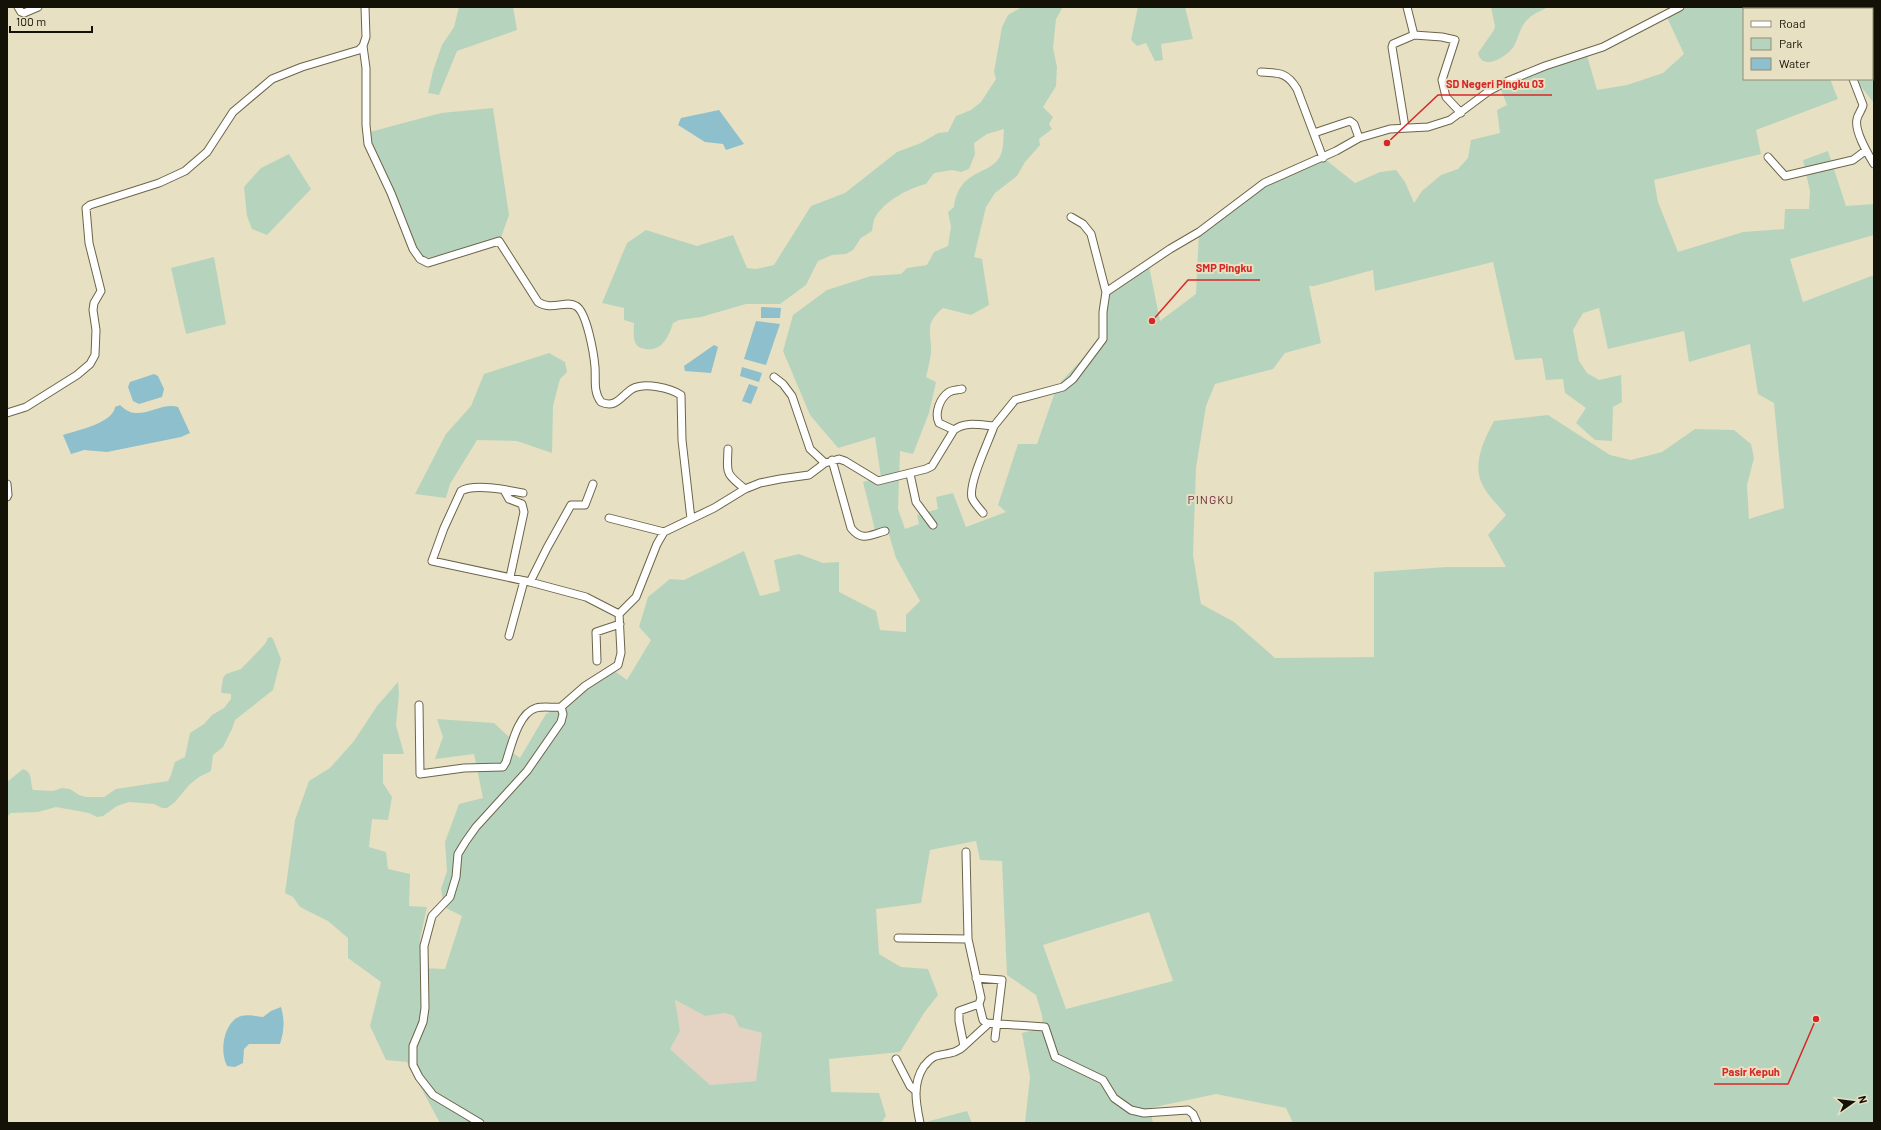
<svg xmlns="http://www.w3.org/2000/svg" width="1881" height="1130" font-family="Barlow,sans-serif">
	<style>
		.industrial { fill: #e4d3c2 }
		.green { fill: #b6d4bd; fill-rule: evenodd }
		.water { fill: #8dbfcc }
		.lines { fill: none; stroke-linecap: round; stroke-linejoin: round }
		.minor-casing { stroke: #6c654a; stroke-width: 9 }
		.minor { stroke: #fff; stroke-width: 7 }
		.labels { text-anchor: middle; stroke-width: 4; stroke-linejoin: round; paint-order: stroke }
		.quarter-label { font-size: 12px; letter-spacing: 1px; fill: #6c273b; stroke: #e8e0c2 }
		.leader { fill: none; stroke: #d62828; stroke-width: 1.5 }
		.callout-dot { fill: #d62828; stroke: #e8e0c2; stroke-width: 1.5 }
		.callout-label { font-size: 11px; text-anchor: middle; font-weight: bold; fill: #d62828; stroke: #e8e0c2; stroke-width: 4; stroke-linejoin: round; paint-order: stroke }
	</style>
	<rect width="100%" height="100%" fill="#e8e0c2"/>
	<path class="industrial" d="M 674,1000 L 705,1016 L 725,1013 L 734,1016 L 739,1027 L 762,1033 L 756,1081 L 710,1085 L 670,1049 L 680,1031 Z"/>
	<path class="green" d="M 459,7 L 513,7 L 517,30 L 457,51 L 439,95 L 428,93 L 433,71 L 442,45 L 454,27 Z
		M 1022,7 L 1063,7 L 1056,19 L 1053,48 L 1057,67 L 1056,86 L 1043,107 L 1053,117 L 1049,124 L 1052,129 L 1039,139 L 1040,145 L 1025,162 L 1017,176 L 995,193 L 986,207 L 974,257 L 982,259 L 989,305 L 971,315 L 943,308 C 923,325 932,331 931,353 C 930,361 928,369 926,377 L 936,382 L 929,413 L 913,454 L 900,451 L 898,509 L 905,529 L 919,524 L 917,515 L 938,509 L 936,497 L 953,493 L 966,527 L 1006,512 L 998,505 L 1018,444 L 1037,444 L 1057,386 L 1100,340 L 1101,293 L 1148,261 L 1160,321 L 1196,294 L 1199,232 L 1271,179 L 1326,160 L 1355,183 L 1380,172 L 1396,170 L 1405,182 L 1414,203 L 1422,191 L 1441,175 L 1458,169 L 1468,158 L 1471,140 L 1500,133 L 1497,110 L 1507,105 L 1499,85 L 1586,52 L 1597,90 L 1627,85 L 1663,73 L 1684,54 L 1665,13 L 1677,7 L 1874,7 L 1874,65 L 1872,66 L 1872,9 L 1744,9 L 1744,79 L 1830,79 L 1838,99 L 1756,130 L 1761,154 L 1654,180 L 1658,202 L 1678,252 L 1743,232 L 1784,229 L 1785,209 L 1809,209 L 1810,191 L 1803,160 L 1828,151 L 1846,206 L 1874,204 L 1874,235 L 1790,259 L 1803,302 L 1874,275 L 1874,1123 L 1293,1123 L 1286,1108 L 1216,1094 L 1150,1108 L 1153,1123 L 1025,1123 L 1030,1077 L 1022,1033 L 1043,1028 L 1042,1015 L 1036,995 L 1007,975 L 1002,861 L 980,860 L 976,841 L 930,850 L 921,903 L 876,909 L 879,954 L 901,967 L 928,969 L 938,995 L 924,1013 L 900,1052 L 829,1059 L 831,1092 L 879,1093 L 886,1116 L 881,1123 L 440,1123 L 407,1062 L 386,1060 L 370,1026 L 381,982 L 348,958 L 348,938 L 328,921 L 300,907 L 293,897 L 285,893 L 295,820 L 309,781 L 330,768 L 354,741 L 377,706 L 398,682 L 399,694 L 396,725 L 404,754 L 383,754 L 383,783 L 392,797 L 388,820 L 372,819 L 369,847 L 386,852 L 388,869 L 410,874 L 409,906 L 427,907 L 420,939 L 421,968 L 445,969 L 462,916 L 444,907 L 441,889 L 447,871 L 445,842 L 459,804 L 483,798 L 474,754 L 435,759 L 443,737 L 437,719 L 494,723 L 511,739 L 507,749 L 520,758 L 546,714 L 566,703 L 609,667 L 627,680 L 651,640 L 639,627 L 648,597 L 670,579 L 684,580 L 744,551 L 760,596 L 780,591 L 774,560 L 799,554 L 823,563 L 839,562 L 839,592 L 876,611 L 880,630 L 906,632 L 906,615 L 920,601 L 896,558 L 887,528 L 875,530 L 863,482 L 881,477 L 875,437 L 838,448 L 810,415 L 783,351 L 793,315 L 827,290 L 871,276 L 901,274 L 907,268 L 927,265 L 934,252 L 948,246 L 951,227 L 948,212 L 954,207 C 959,167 993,176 1001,154 C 1004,147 1003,137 1004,129 L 987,134 L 974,143 L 975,154 L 969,169 L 961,172 L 952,170 L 934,173 L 926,184 C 909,188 885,201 876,216 C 873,220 873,226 872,231 L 861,238 L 853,250 L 846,254 L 832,255 L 818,261 L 806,285 L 780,304 L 746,304 L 701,317 L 679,320 L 673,323 C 669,336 662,352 645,349 C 640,348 637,347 635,342 C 633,337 634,329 634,323 L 624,320 L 624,308 L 602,303 L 627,243 L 646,230 L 697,246 L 733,235 L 747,268 L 756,269 L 774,265 L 811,206 L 845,193 L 897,152 L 921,143 L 938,133 L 948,132 L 956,116 L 971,110 L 981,102 L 996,79 L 994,72 L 1002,27 L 1008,15 ZM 1493,262 L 1515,360 L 1542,358 L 1546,380 L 1563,379 L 1565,393 L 1586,408 L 1576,423 L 1595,440 L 1612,441 L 1613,407 L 1622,402 L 1621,375 L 1599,380 L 1587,373 L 1579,361 L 1573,330 L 1583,313 L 1599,308 L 1608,349 L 1684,331 L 1689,362 L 1750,344 L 1758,394 L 1774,403 L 1784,508 L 1749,519 L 1747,485 L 1754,458 L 1751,444 L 1734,430 L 1695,429 L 1662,452 L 1631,460 L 1610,455 L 1548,415 L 1494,421 C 1483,442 1471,466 1484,488 C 1490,498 1499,506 1506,515 L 1488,535 L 1506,567 L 1447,567 L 1374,572 L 1374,657 L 1275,658 L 1234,622 L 1201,604 L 1193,555 L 1196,468 L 1206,406 L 1215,384 L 1273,369 L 1285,353 L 1321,343 L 1309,286 L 1314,286 L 1373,270 L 1375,291 ZM 1149,912 L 1173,981 L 1066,1009 L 1043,945 ZM 675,1000 L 705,1016 L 725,1013 L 734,1016 L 739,1027 L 762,1033 L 756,1081 L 710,1085 L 670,1049 L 680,1031 Z
		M 1138,7 L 1185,7 L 1193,39 L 1161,44 L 1163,60 L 1155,61 L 1146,43 L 1137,46 L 1131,40 Z
		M 1491,7 L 1548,7 C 1541,11 1532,14 1527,20 C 1520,27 1519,37 1514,46 C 1509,55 1483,73 1478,53 L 1494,30 L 1495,26 Z
		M 1872,68 L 1874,71 L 1874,103 L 1855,79 L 1872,79 Z
		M 493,108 L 509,215 L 498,246 L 476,246 L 419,260 L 366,133 L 441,113 Z
		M 289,154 L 311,189 L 267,235 L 252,229 L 247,216 L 244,187 L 261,168 Z
		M 214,257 L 226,324 L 186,334 L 171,268 Z
		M 549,353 L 565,362 L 567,372 L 560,379 L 553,406 L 552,453 L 517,441 L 477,440 L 450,484 L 446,498 L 415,494 L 446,434 L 471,406 L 484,374 Z
		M 271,637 L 273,639 L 281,659 L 273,690 L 235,720 L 232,729 L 223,747 L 213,755 L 211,771 L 199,777 L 189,785 L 175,802 L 167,808 L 162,808 L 154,804 L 129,802 L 117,806 L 103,816 L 97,817 L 89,813 L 56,807 L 38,812 L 11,813 L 7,817 L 7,782 L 23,769 C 33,772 30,782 33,790 L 53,791 L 62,788 L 70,789 L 79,795 L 86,797 L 104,797 L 116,789 L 168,781 L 171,775 L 175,762 L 185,757 L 190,733 L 204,724 L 212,715 L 224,708 L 231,699 L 231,694 L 222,693 L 221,692 L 223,678 L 226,674 L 241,669 L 265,644 L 268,638 Z
		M 967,1111 L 972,1123 L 922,1123 Z"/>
	<path class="water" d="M 719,110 L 744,144 L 726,150 L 723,144 L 705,142 L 678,125 L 681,118 Z
		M 761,307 L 781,308 L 780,318 L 761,318 Z
		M 756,321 L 780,324 L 766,365 L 744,359 Z
		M 714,345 L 718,347 L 711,373 L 685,371 L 684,366 Z
		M 742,367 L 762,373 L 759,382 L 740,376 Z
		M 154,374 L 158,376 L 164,389 L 162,397 L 139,404 L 133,401 L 128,387 L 130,382 Z
		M 749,384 L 758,387 L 751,404 L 742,401 Z
		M 120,405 C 139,425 159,401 178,407 L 190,433 L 181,437 L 107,452 L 84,450 L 71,454 L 63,435 C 78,430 113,423 115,407 Z
		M 281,1007 C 285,1021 284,1031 280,1044 L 249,1044 L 244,1049 L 243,1063 L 235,1067 L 227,1066 C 220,1052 223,1029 235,1019 C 243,1013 255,1016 263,1017 L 271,1011 Z"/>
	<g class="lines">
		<g class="minor-casing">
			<path id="minor" d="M 18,7 L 21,12 L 24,13 L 38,7
				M 365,7 L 366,37 L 363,46 L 366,68 L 366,125 L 368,144 L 391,193 L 413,249 L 420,259 L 428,263 L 499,241 L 538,302 C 551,311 566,300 576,306 C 587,312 594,355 595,367 C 596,379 593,392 601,402 C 616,409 621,396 632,389 C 645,382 670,388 681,395 L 682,440 L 691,519
				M 1863,9 L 1867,7
				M 1414,35 L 1442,37 L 1455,40 L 1442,80 L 1446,97 L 1461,113
				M 1261,72 C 1279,73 1287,72 1297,89 L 1323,158
				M 1853,79 L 1863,105 C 1862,110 1858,114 1857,119 C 1854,131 1868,154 1874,164
				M 1405,127 L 1392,47 L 1393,44 L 1414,35 L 1407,7
				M 1314,133 L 1350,121 L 1354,124 L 1359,138
				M 1768,157 L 1785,176 L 1853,160 L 1865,151
				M 1071,217 L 1083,224 L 1091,234 L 1106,292
				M 774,377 L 783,384 L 792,396 L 810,449 L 825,463
				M 7,413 L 26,407 L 77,375 L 90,364 L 95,355 L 96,330 L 93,310 L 94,303 L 101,291 L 89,243 L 86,208 L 90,205 L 159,183 L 185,171 L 207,152 L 233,112 L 272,79 L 302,67 L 359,50 L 363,46
				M 954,430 L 939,423 C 934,413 940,398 949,392 C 953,390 958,390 962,389
				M 728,449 C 727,474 725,473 745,489
				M 832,460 L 851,528 C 862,542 870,535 885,531
				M 910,474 L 916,502 L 933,525
				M 7,484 L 8,495 L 7,497
				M 504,490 L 509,499 L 522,504 L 524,512 L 510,577
				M 523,493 C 508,490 474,483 461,491 L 444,528 L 432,561 L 530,582 L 586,597 L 619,614
				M 983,513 C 979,508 974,503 972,498 C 968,483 989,441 994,426
				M 609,518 L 664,532
				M 530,582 L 547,548 L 571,505 L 585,505 L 593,484
				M 509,636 L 524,581
				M 597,661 L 596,632 L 620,624
				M 419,705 L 420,774 L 464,768 L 503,767 L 506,762 C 511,747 518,713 536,708 C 544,706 553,708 561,707
				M 898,938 L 968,939
				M 976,978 L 1002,980 L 995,1038
				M 979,1004 L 983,1020 L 986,1023 L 1045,1027 L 1055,1057 L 1103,1080 L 1114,1098 L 1131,1110 L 1144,1113 L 1188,1110 L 1193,1114 L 1197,1123
				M 964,1046 L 988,1024
				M 896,1059 L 910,1086 L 916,1091
				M 480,1123 L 433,1095 L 419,1077 L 413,1065 L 413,1046 L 423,1022 L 425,1008 L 424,946 L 432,916 L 450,897 L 456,877 L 458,854 L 466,841 L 476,827 L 527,771 L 561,722 L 563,714 L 561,707 L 585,686 L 618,665 L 621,653 L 619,614 L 636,597 L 657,544 L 664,532 L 714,508 L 745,489 L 760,483 L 780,479 L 809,475 L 825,463 L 839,459 L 845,461 L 878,481 L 926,469 L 932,466 L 954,430 C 965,421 980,425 994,426 L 1015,400 L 1063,387 L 1073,379 L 1103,339 L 1103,312 L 1106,292 L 1170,249 L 1199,232 L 1264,183 L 1336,151 L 1359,138 L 1390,129 L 1428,127 L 1450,120 L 1489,91 L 1508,81 L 1545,66 L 1603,47 L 1680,7
				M 920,1123 C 916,1103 912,1084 924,1066 C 928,1062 930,1058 936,1056 C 947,1053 956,1054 964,1046 L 959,1021 L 959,1011 L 979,1004 L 981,998 L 968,939 L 966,852"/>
		</g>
		<use href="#minor" class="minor"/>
	</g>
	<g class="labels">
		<g class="quarter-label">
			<text x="1211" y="504">PINGKU</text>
		</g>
	</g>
	<path class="leader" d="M1387 143L1438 95H1552M1152 321L1188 280H1260M1816 1019L1788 1084H1714"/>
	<g class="callout-dot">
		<circle cx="1387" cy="143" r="4"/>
		<circle cx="1152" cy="321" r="4"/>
		<circle cx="1816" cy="1019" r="4"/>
	</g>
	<g class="callout-label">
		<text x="1495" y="88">SD Negeri Pingku 03</text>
		<text x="1224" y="272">SMP Pingku</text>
		<text x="1751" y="1076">Pasir Kepuh</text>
	</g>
	<rect width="1881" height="1130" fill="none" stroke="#141207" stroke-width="16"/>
	<rect x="1743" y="8" width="130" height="72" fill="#e8e0c2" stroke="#938e77"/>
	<rect x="1751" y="21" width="20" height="6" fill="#ffffff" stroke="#938e77"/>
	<text x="1779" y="28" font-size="12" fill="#141207">Road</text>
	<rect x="1751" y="38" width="20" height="12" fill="#b6d4bd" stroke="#938e77"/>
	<text x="1779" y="48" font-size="12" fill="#141207">Park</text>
	<rect x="1751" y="58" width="20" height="12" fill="#8dbfcc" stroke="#938e77"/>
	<text x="1779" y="68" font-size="12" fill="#141207">Water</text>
	<g transform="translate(1853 1102) rotate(76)" stroke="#e8e0c2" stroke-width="3" paint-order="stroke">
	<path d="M0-3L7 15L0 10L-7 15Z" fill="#141207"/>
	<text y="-6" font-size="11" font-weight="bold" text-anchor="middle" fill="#141207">N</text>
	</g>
	<path d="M10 26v6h82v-6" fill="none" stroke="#141207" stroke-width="2"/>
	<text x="16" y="26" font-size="12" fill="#141207" stroke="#e8e0c2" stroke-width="3" paint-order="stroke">100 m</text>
</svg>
